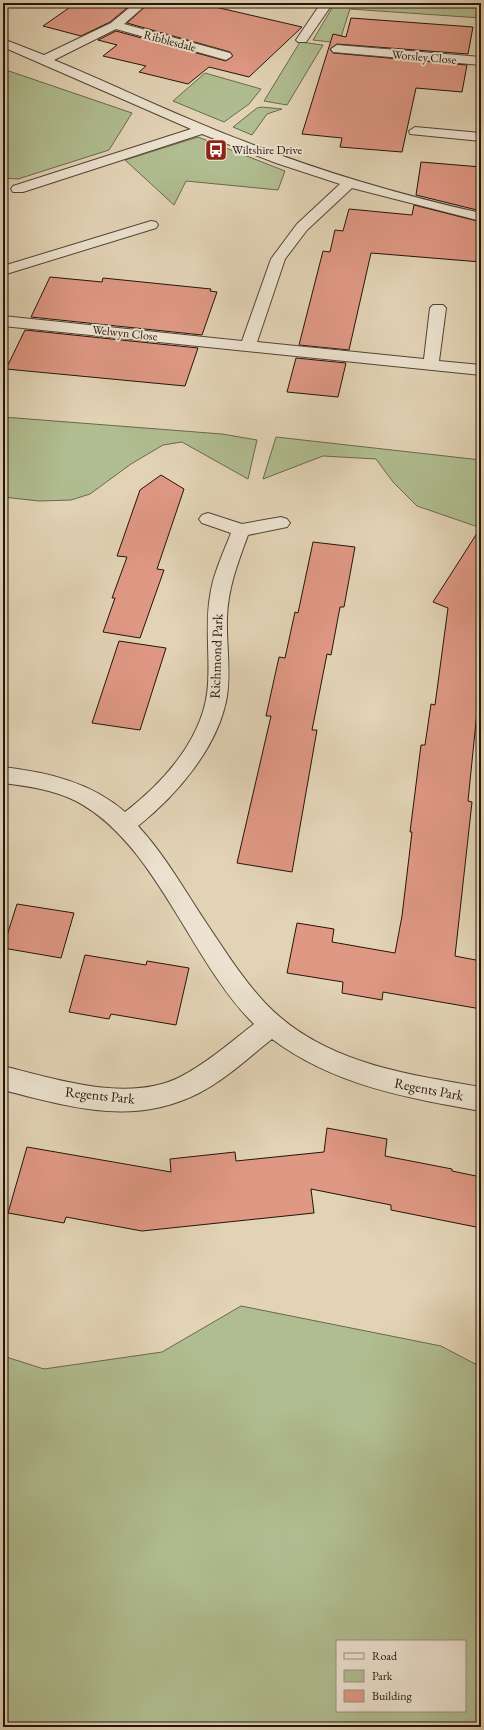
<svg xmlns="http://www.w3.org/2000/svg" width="484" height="1730" font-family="'EB Garamond',serif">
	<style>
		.green { fill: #b0bd90; stroke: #6a684e; fill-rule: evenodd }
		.building { fill: #df9884; stroke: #23140b }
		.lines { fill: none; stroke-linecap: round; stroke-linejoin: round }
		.minor-casing { stroke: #534436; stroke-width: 2 }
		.minor { fill: #ece2cf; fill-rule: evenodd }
		.labels { text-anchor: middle; stroke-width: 4; stroke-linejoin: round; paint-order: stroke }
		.far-street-label { font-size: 12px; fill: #23140b; stroke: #ece2cf }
		.far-poi-label { font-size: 12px; fill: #23140b; stroke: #ece2cf; text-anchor: start }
		.street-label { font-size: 14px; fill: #23140b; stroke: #ece2cf }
	</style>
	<rect width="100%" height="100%" fill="#e2d3b5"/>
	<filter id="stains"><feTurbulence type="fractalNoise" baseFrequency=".005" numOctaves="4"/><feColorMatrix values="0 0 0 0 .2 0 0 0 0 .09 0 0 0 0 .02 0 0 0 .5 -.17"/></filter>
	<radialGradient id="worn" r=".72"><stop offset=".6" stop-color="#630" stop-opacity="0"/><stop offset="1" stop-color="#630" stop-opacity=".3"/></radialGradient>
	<path class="green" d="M 335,3 L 474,3 L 481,5 L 481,18 L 350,9 L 339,43 L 313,40 Z
		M 300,42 L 323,45 L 287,105 L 264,101 Z
		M 3,69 L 132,113 L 109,150 L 18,179 L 3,178 Z
		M 205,73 L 261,89 L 249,104 L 224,122 L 173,101 Z
		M 262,107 L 282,109 L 267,114 L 252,135 L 233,127 L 257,108 Z
		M 198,137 L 285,171 L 278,190 L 186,181 L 174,205 L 125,160 Z
		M 3,417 L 222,434 L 257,440 L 248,479 L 182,442 L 163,445 L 131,464 L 90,494 L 71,500 L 39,501 L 3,497 Z
		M 276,437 L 481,460 L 481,528 L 417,506 L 393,482 L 376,459 L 323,456 L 263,479 Z
		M 241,1306 L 441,1346 L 481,1367 L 481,1727 L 3,1727 L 3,1356 L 44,1369 L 162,1352 ZM 337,1641 L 465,1641 L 465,1711 L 337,1711 Z"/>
	<path class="building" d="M 76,3 L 133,3 L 110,22 L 81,36 L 43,26 Z
		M 149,3 L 198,3 L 302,27 L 249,77 L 209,67 L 188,84 L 139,72 L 146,66 L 103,56 L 117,45 L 98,40 L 116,31 L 226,61 L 233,56 L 230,52 L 127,23 Z
		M 351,18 L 473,27 L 468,54 L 337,44 L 330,49 L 333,53 L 467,65 L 462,92 L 416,88 L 402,152 L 340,147 L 342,138 L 302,134 L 333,34 L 346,37 Z
		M 421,162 L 481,167 L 481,211 L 416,195 Z
		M 414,205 L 481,222 L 481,262 L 371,253 L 349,350 L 299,345 L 323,251 L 330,252 L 335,230 L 343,231 L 349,209 L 412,215 Z
		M 50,277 L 102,282 L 103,278 L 211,289 L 210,291 L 217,292 L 202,335 L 31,317 Z
		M 25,330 L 198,348 L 185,386 L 6,369 Z
		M 296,358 L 346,363 L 338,397 L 287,392 Z
		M 161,475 L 184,489 L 157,569 L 164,570 L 140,638 L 103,632 L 115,598 L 112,598 L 127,557 L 117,556 L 140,490 Z
		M 481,527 L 481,702 L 478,702 L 468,801 L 472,802 L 455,956 L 481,961 L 481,1009 L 383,992 L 382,1000 L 342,993 L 343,982 L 287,973 L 297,923 L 334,929 L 332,942 L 395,953 L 402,916 L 412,832 L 410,832 L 421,745 L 425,745 L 431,704 L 435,705 L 448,608 L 433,602 Z
		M 313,542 L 355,547 L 344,607 L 340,607 L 331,655 L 327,654 L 312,730 L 317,730 L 292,872 L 237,863 L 271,716 L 266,716 L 279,657 L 285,658 L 295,612 L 298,613 Z
		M 119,641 L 166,648 L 140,730 L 92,723 Z
		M 17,904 L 74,913 L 61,958 L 3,948 Z
		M 85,955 L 146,965 L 147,961 L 189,968 L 176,1025 L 111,1014 L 109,1019 L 69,1012 Z
		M 327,1128 L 387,1139 L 385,1156 L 452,1169 L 452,1171 L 481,1177 L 481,1228 L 391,1210 L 391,1205 L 311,1189 L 314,1213 L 142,1231 L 66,1217 L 64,1223 L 8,1213 L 27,1147 L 171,1172 L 170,1159 L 235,1152 L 236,1161 L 324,1152 Z"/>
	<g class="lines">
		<g class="minor-casing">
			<path id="minor" d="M 135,3 L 148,3 L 124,24 L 230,53 L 232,56 L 226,60 L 116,29 L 54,60 C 119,87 182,118 246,142 C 322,172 401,195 481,213 L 481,221 L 352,188 L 307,230 L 285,259 L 257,342 L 424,359 L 430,308 L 433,305 L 443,305 L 446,308 L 439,361 L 481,365 L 481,375 L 3,326 L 3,316 L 242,341 L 271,259 L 297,224 L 340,184 L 276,163 L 202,134 L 23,192 L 13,192 L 11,189 L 13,186 L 191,129 L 3,47 L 3,39 L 44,55 L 111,23 Z
				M 321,3 L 333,3 L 306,42 L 298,42 L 296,40 Z
				M 337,45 L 481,57 L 481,65 L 333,52 L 331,49 Z
				M 415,127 L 481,133 L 481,141 L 410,134 L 409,131 Z
				M 151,221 L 156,222 L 158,225 L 156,228 L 3,275 L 3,266 Z
				M 208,513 L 242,524 L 281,517 L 287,519 L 290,523 L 287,527 L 248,535 C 238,562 228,588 227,617 C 226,643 231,669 227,696 C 219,746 177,795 138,826 C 166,856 186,893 209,927 C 227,954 245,982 267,1005 C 324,1063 405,1074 481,1087 L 481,1111 C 407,1098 333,1085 272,1039 C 248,1058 225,1080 199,1093 C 133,1127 70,1107 3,1090 L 3,1066 C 56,1079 130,1104 182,1076 C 208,1062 231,1042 254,1024 C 190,961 156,843 76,801 C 54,790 28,786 3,783 L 3,767 C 46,772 91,782 125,812 C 164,782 205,737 208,684 C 210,655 205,625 210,596 C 213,574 223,554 231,533 L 202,523 L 199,519 L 202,515 Z"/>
		</g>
		<use href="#minor" class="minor"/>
	</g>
	<defs>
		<g id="bus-square" transform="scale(1.15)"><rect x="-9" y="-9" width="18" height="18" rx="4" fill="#8f2418" stroke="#ece2cf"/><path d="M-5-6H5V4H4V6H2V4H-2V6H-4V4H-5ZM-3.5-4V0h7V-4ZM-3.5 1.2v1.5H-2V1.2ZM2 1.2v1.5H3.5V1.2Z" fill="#fff"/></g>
	</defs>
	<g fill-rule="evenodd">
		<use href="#bus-square" x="216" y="150"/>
	</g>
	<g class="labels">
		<g class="far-street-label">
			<text transform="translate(170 41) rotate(15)" y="4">Ribblesdale</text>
			<text transform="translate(424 57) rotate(5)" y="4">Worsley Close</text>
			<text transform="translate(125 333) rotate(6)" y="4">Welwyn Close</text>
		</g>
		<g class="far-poi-label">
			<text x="232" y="154">Wiltshire Drive</text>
		</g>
		<g class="street-label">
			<text transform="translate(216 656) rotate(-88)" y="5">Richmond Park</text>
			<text transform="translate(429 1089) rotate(11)" y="5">Regents Park</text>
			<text transform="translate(100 1095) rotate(6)" y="5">Regents Park</text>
		</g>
	</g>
	<rect width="484" height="1730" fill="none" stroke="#e2d3b5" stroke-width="16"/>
	<rect x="4" y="4" width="476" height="1722" fill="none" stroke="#23140b" stroke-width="2"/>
	<rect x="8" y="8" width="468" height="1714" fill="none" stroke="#23140b"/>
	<rect x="336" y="1640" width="130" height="72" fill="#ece2cf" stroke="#9c9081"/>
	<rect x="344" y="1653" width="20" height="6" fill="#ece2cf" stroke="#9c9081"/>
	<text x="372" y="1660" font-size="12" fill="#23140b">Road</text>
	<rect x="344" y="1670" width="20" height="12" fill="#b0bd90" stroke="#9c9081"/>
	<text x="372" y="1680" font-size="12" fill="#23140b">Park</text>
	<rect x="344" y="1690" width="20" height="12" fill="#df9884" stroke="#9c9081"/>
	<text x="372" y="1700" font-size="12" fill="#23140b">Building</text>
	<rect width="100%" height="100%" filter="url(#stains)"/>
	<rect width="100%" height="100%" fill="url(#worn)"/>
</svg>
